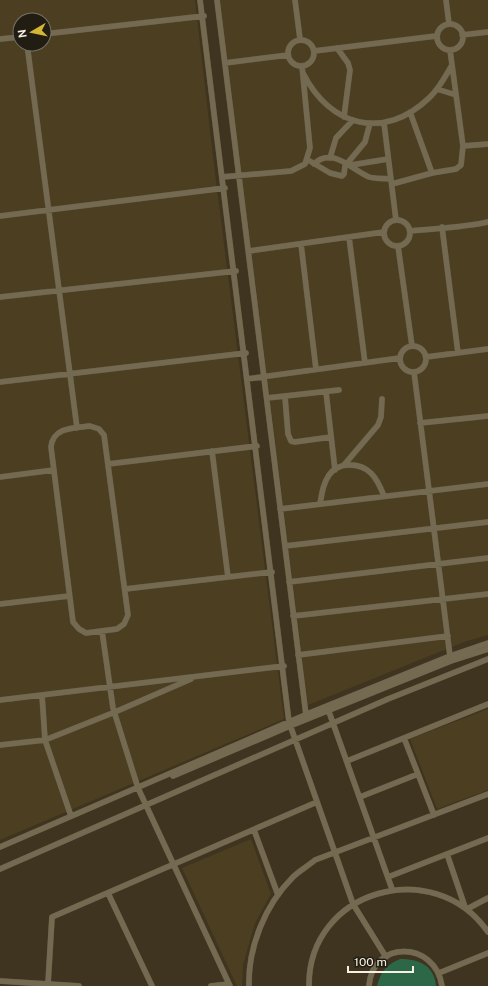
<svg xmlns="http://www.w3.org/2000/svg" width="488" height="986" font-family="'Public Sans',sans-serif">
	<style>
		.built { fill: #4c3e21; fill-rule: evenodd }
		.green { fill: #2c6748 }
		.lines { fill: none; stroke-linecap: round; stroke-linejoin: round }
		.minor-casing { stroke: #5c533f; stroke-width: 6 }
		.minor { stroke: #746951; stroke-width: 5.5 }
	</style>
	<rect width="100%" height="100%" fill="#3f341f"/>
	<path class="built" d="M 0,0 L 195,0 L 214,165 L 284,719 L 0,840 ZM 20,20 L 44,20 L 44,44 L 20,44 Z
		M 220,0 L 488,0 L 488,635 L 464,642 L 308,705 Z
		M 488,709 L 488,790 L 437,809 L 410,739 Z
		M 251,839 L 271,894 L 255,923 L 243,965 L 242,986 L 237,986 L 182,868 Z"/>
	<path class="green" d="M 400,959 C 419,959 434,965 436,986 L 377,986 C 381,971 386,965 400,959 Z"/>
	<g class="lines">
		<g class="minor-casing">
			<path id="minor" d="M 200,0 L 289,722 L 353,904 L 386,957
				M 217,0 L 306,715
				M 295,0 L 300,39
				M 446,0 L 449,24
				M437 37a13 13 0 1 1 26 0a13 13 0 1 1-26 0Z
				M 44,34 L 204,16
				M 462,35 L 488,32
				M 0,39 L 20,37
				M288 53a13 13 0 1 1 26 0a13 13 0 1 1-26 0Z
				M 27,44 L 77,428
				M 337,48 L 348,63 L 350,70 L 344,117
				M 314,51 L 436,36
				M 225,63 L 288,55
				M 303,73 C 330,127 384,141 429,98 C 439,89 445,77 452,65
				M 437,89 L 456,95
				M 410,112 L 432,173
				M 384,123 L 396,220
				M 463,146 L 488,144
				M 330,158 L 336,138 L 353,120
				M 308,160 L 330,173 L 342,176 L 344,174 L 345,166 L 365,142 L 370,123
				M 314,164 C 332,146 352,170 369,177 C 375,179 384,178 391,179
				M 351,165 L 388,159
				M 222,177 L 291,171 L 305,164 L 310,148 L 302,66
				M 392,184 L 432,173 L 456,169 L 461,165 L 463,146 L 450,50
				M 0,216 L 225,188
				M384 233a13 13 0 1 1 26 0a13 13 0 1 1-26 0Z
				M 442,227 L 458,353
				M 410,231 C 436,228 462,228 488,222
				M 349,237 L 365,363
				M 301,244 L 316,369
				M 398,246 L 412,346
				M 249,251 L 384,232
				M 0,297 L 236,271
				M400 359a13 13 0 1 1 26 0a13 13 0 1 1-26 0Z
				M 426,357 L 488,349
				M 414,372 L 450,656
				M 247,379 L 400,358
				M 0,382 L 246,353
				M 326,392 L 335,470
				M 285,397 L 288,434 L 291,441 L 295,442 L 331,437
				M 267,398 L 339,390
				M 420,423 L 488,416
				M 90,426 L 99,429 L 104,435 L 128,615 L 124,624 L 117,629 L 86,633 L 79,629 L 73,622 L 51,447 C 53,427 74,428 90,426 Z
				M 212,451 L 228,577
				M 108,464 L 257,446
				M 344,465 L 378,425 L 381,417 L 382,399
				M 0,477 L 54,470
				M 320,504 C 322,493 323,484 329,475 C 333,469 341,465 348,465 C 369,464 377,478 384,496
				M 280,509 L 488,484
				M 285,546 L 488,522
				M 289,582 L 488,558
				M 125,589 L 272,572
				M 0,604 L 69,596
				M 293,616 L 488,594
				M 102,631 L 113,708 L 138,788 L 230,986
				M 298,655 L 448,636
				M 0,700 L 284,666
				M 328,709 L 392,889
				M 404,738 L 434,815
				M 0,745 L 45,740 L 42,695
				M 347,761 L 488,704
				M 173,776 L 290,726 L 451,661 L 488,649
				M 360,797 L 418,774
				M 71,816 L 45,740 L 115,712 L 191,679
				M 254,830 L 278,895
				M 0,847 L 312,712 L 450,656 L 488,643
				M 447,854 L 465,907
				M 0,869 L 388,699 L 488,659
				M 388,877 L 488,838
				M 108,893 L 152,986
				M 467,909 L 488,898
				M 439,973 L 488,953
				M 0,981 L 79,986
				M 48,984 L 52,917 L 317,802
				M 211,986 L 229,984
				M 249,986 C 248,947 265,905 293,877 C 299,871 308,866 315,860 L 488,794
				M 309,986 C 308,890 434,854 488,932
				M 369,986 C 372,940 435,940 442,986"/>
		</g>
		<use href="#minor" class="minor"/>
	</g>
	<g transform="translate(32 32) rotate(261)"><circle r="19" fill="#221d13" stroke="#777166"/>
	<path d="M0-3L7 15L0 10L-7 15Z" fill="#d5b534"/>
	<text y="-6" font-size="11" font-weight="bold" text-anchor="middle" fill="#f7f0e3">N</text>
	</g>
	<path d="M348 966v6h65v-6" fill="none" stroke="#f7f0e3" stroke-width="2"/>
	<text x="354" y="966" font-size="12" fill="#f7f0e3" stroke="#221d13" stroke-width="3" paint-order="stroke">100 m</text>
</svg>
